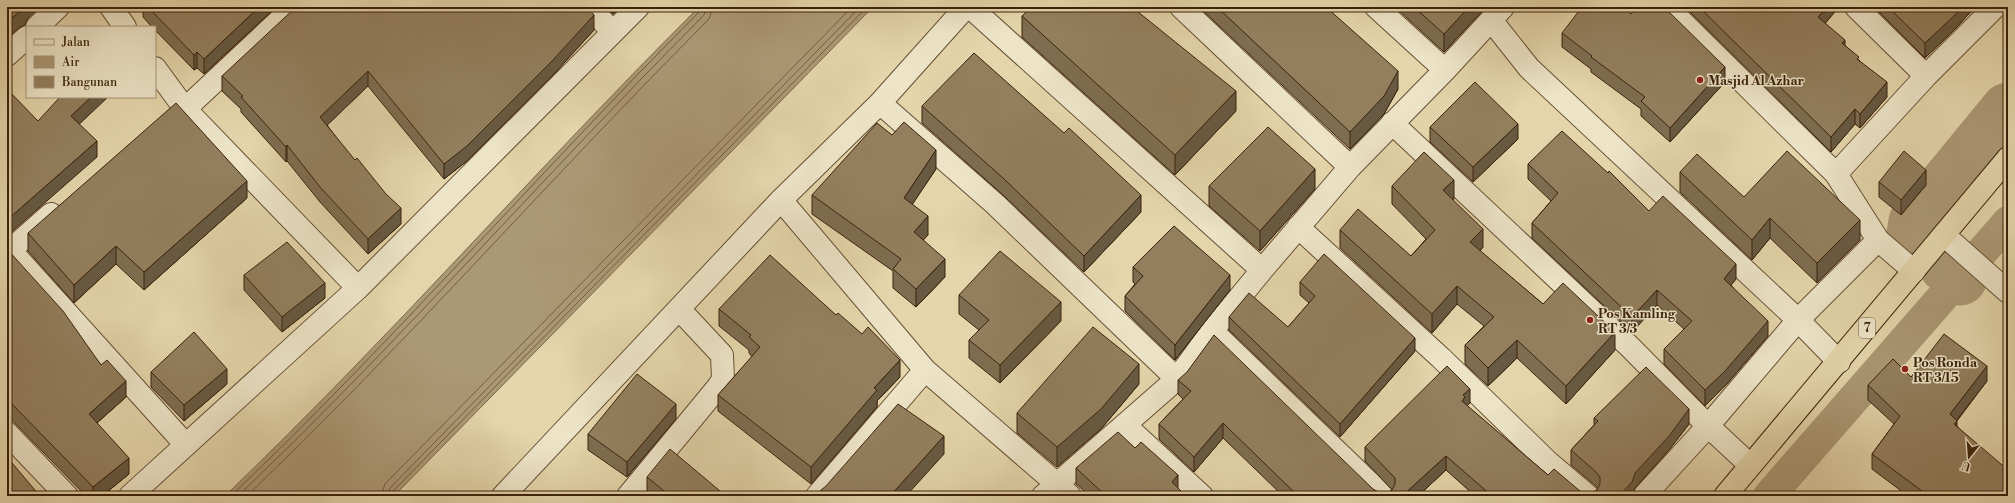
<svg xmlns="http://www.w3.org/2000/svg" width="2015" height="503" font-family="'Libre Bodoni',serif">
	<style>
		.water { fill: #ab9874; stroke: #7e694a }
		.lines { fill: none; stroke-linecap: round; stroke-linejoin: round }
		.shore { stroke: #735d40; stroke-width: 1 }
		.canal { stroke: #ab9874; stroke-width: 32 }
		.river { stroke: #ab9874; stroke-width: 55 }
		.minor-casing { stroke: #654f34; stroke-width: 24 }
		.highway-casing { stroke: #3b220c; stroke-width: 24 }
		.minor { stroke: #ede4c8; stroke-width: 22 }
		.highway { stroke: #e4d5aa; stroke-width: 22 }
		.wall { fill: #7e6d51; stroke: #3b220c }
		.shaded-wall { fill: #675942; stroke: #3b220c }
		.building { fill: #937f5e; stroke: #3b220c }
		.poi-dot { fill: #8f2418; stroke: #ede4c8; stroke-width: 1.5 }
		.labels { text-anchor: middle; stroke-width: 3; stroke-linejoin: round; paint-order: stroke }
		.shield { fill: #ede4c8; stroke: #705c44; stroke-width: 1 }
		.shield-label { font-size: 12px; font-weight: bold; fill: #3b220c }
		.poi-label { font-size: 13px; font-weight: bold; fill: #3b220c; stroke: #ede4c8; text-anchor: start }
	</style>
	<rect width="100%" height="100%" fill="#e4d5aa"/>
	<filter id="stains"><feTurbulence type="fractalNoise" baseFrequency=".005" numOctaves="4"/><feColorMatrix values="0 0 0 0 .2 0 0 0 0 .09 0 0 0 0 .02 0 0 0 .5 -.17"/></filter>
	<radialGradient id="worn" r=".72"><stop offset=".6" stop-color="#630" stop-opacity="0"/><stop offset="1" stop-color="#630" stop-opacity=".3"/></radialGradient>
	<path class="water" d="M 699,7 L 873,7 L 394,496 L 225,496 C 389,339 538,167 699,7 Z"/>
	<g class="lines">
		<path class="shore" d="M 231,496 C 394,341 541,170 700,11 L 702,7
			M 238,496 C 400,342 546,173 704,15 L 707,7
			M 247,496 C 407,343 552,176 709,19 L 713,7
			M 381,496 L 385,484 L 852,7
			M 387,496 L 390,488 L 860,7
			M 392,496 L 393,491 L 867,7"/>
		<path class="canal" d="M 1769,496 L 2008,222"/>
		<path class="river" d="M 1920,240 L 1914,234 L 1916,222 L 2008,110
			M 1946,265 L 1960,278"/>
		<g class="minor-casing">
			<path id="minor" d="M 111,7 L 125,27
				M 589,7 L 613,32
				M 970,7 L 1262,270
				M 1181,7 L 1350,167
				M 1376,7 L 1445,70
				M 1667,7 L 1836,174 L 1878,240 L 1914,271
				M 1856,7 L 1926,76
				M 1491,20 L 1529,68 L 1798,320 L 1839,362
				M 37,27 L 58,7
				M 7,55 L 27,37
				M 155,68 L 185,109 L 358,288 L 638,7
				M 880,103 L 995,204 L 1177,379
				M 185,109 L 294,7
				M 1392,123 L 1630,347 L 1708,426 L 1750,465
				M 1836,174 L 1926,76 L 1995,7
				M 781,200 L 925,370 L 1057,484 L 1177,379 L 1212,331 L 1262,270 L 1350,167 L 1445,70 L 1503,7
				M 1298,227 L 1441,358 L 1549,463 L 1588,496
				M 1945,236 L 2008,292
				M 10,250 L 186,445
				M 7,253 L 51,214
				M 1212,331 L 1383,496
				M 1126,426 L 1202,496
				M 7,433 L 67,496
				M 130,496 L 358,288
				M 503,496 L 781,200 L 880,103 L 966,7
				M 628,496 L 718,387 L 723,379 L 722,355 L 680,310
				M 817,496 L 925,370
				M 1043,496 L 1057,484 L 1070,496
				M 1644,496 L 1708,426 L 1798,320 L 1878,240"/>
		</g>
		<g class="highway-casing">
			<path id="highway" d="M 1725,496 L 2008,158"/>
		</g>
		<use href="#minor" class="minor"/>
		<use href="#highway" class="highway"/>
	</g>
	<path class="wall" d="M 143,7 L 276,7 L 204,74 L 197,68 L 194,70 L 155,30 L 155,27 L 152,27 L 143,17 Z
		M 606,7 L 621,7 L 613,14 Z
		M 1199,7 L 1326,7 L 1398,89 L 1384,114 L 1350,149 Z
		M 1395,7 L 1486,7 L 1444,52 Z
		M 1685,7 L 1839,7 L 1825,23 L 1845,45 L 1859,60 L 1887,97 L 1860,128 L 1855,124 L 1831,152 Z
		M 1874,7 L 1975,7 L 1956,28 L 1925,58 Z
		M 1631,14 L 1725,82 L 1670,142 L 1641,116 L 1641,109 L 1591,72 L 1591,69 L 1562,47 L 1562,33 Z
		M 1022,16 L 1236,111 L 1175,175 L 1022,37 Z
		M 594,30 L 553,75 L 467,161 L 444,179 L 368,86 L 327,125 L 401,224 L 368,254 L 320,202 L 287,161 L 286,162 L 241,112 L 241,109 L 222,91 L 222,76 Z
		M 922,106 L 1064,133 L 1141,212 L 1084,272 L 1003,195 L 922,123 Z
		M 1430,127 L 1518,139 L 1473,182 L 1430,142 Z
		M 892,135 L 936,169 L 912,204 L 928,235 L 923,240 L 945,277 L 916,307 L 893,288 L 893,271 L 812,214 L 812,195 Z
		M 1528,164 L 1649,211 L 1736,279 L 1731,285 L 1768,336 L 1725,386 L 1705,406 L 1664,364 L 1664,349 L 1684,329 L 1657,305 L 1632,332 L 1532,238 L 1532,223 L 1551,201 L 1528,179 Z
		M 1680,172 L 1744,197 L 1860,240 L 1817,283 L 1770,238 L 1752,260 L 1680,192 Z
		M 1879,182 L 1926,185 L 1901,215 L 1879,197 Z
		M 1209,186 L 1315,189 L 1260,251 L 1209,206 Z
		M 1392,186 L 1454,199 L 1453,200 L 1483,247 L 1480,251 L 1543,304 L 1615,350 L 1566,404 L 1517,358 L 1488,386 L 1465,364 L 1465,345 L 1484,326 L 1457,304 L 1432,333 L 1340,248 L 1340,230 L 1411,256 L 1426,239 L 1392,204 Z
		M 247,198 L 144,290 L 116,264 L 74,303 L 28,251 L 28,233 Z
		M 7,249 L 101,365 L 126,397 L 97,423 L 129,474 L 102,496 L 86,496 L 7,415 Z
		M 1133,267 L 1230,290 L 1175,360 L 1125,311 L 1125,296 L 1135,284 L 1133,282 Z
		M 244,275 L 325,298 L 282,332 L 244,290 Z
		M 1300,282 L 1415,351 L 1340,437 L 1229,330 L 1229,317 L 1288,327 L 1309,303 L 1300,295 Z
		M 959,295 L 1061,321 L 1000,383 L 969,358 L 969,340 L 979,330 L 959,314 Z
		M 719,309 L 900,377 L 877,401 L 877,407 L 811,484 L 718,411 L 718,395 L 752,357 L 749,353 L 749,350 L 719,326 Z
		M 151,372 L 227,384 L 184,421 L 151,387 Z
		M 1911,377 L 1987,381 L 1957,421 L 1957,426 L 2008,496 L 1908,496 L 1872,469 L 1872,454 L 1894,424 L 1868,400 L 1868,385 Z
		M 1178,380 L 1380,493 L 1387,493 L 1392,490 L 1365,461 L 1365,447 L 1470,403 L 1467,406 L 1548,475 L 1586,494 L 1592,493 L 1598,489 L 1596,486 L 1571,465 L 1571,450 L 1594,425 L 1594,418 L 1689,424 L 1669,450 L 1635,488 L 1632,496 L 1475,496 L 1446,470 L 1418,496 L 1283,496 L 1223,438 L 1194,472 L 1159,439 L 1159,424 L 1183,399 L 1178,394 Z
		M 1139,384 L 1101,429 L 1057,467 L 1017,433 L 1017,413 Z
		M 676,419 L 627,477 L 588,450 L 588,434 Z
		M 1076,468 L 1178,488 L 1186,496 L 1090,496 L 1076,484 Z
		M 647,477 L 726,496 L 652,496 L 647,492 Z"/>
	<path class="shaded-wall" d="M 26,7 L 40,7 L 28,18 L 25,25 L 19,28 L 7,38 L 7,22 L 19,12 Z
		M 259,7 L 276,7 L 204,74 L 204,59 Z
		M 613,7 L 621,7 L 613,14 Z
		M 1469,7 L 1486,7 L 1444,52 L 1444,34 Z
		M 1827,7 L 1839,7 L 1818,32 L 1818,17 Z
		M 1962,7 L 1975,7 L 1956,28 L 1925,58 L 1925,43 Z
		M 594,15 L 594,30 L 553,75 L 467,161 L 444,179 L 444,164 Z
		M 1845,40 L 1845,54 L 1842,43 Z
		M 197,52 L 197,68 L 194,70 L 194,55 Z
		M 1725,67 L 1725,82 L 1670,142 L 1670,128 Z
		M 368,71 L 368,86 L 320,132 L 320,117 Z
		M 1398,71 L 1398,89 L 1384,114 L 1350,149 L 1350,132 Z
		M 1887,82 L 1887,97 L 1860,128 L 1860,114 Z
		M 1236,91 L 1236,111 L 1175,175 L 1175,155 Z
		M 91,97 L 108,97 L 71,132 L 71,116 Z
		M 1855,109 L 1855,124 L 1831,152 L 1831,137 Z
		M 1518,124 L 1518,139 L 1473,182 L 1473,167 Z
		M 97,141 L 97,157 L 7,236 L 7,220 Z
		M 287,145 L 287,161 L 286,162 L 286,147 Z
		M 936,150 L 936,169 L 904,217 L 904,198 Z
		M 1315,169 L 1315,189 L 1260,251 L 1260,231 Z
		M 1926,170 L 1926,185 L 1901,215 L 1901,200 Z
		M 1454,180 L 1454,199 L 1443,209 L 1443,190 Z
		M 247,181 L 247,198 L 144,290 L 144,272 Z
		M 1141,195 L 1141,212 L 1084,272 L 1084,256 Z
		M 401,208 L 401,224 L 368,254 L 368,239 Z
		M 928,216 L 928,235 L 914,250 L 914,232 Z
		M 1770,218 L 1770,238 L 1752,260 L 1752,240 Z
		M 1860,220 L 1860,240 L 1817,283 L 1817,263 Z
		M 1483,229 L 1483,247 L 1470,261 L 1470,242 Z
		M 116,246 L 116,264 L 74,303 L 74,285 Z
		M 945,259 L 945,277 L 916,307 L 916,289 Z
		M 1736,264 L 1736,279 L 1724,294 L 1724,279 Z
		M 1230,275 L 1230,290 L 1175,360 L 1175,345 Z
		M 325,283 L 325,298 L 282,332 L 282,317 Z
		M 1457,286 L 1457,304 L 1432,333 L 1432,314 Z
		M 1657,290 L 1657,305 L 1632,332 L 1632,317 Z
		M 1061,302 L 1061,321 L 1000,383 L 1000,365 Z
		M 1768,321 L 1768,336 L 1725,386 L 1705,406 L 1705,390 Z
		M 1615,332 L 1615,350 L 1566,404 L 1566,386 Z
		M 1415,338 L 1415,351 L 1340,437 L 1340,424 Z
		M 1517,340 L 1517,358 L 1488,386 L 1488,368 Z
		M 900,360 L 900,377 L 877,401 L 877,407 L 811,484 L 811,467 L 874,388 Z
		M 1139,364 L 1139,384 L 1101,429 L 1057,467 L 1057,447 Z
		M 1987,366 L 1987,381 L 1956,421 L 1957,436 L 1950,414 Z
		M 227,369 L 227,384 L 184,421 L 184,405 Z
		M 126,381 L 126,397 L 89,430 L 89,414 Z
		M 1470,389 L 1470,403 L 1465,408 L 1462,401 L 1463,395 Z
		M 676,404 L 676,419 L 627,477 L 627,462 Z
		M 1689,409 L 1689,424 L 1669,450 L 1635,488 L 1632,496 L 1619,496 L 1635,473 Z
		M 1223,423 L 1223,438 L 1194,472 L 1194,457 Z
		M 944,436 L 944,454 L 906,496 L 890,496 Z
		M 1446,456 L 1446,470 L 1418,496 L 1402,496 Z
		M 129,458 L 129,474 L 102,496 L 93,496 L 93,487 Z
		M 1178,475 L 1178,490 L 1172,482 Z"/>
	<path class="building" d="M 7,7 L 26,7 L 25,9 L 19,12 L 7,22 Z
		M 148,7 L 259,7 L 204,59 L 197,52 L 194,55 Z
		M 296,7 L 587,7 L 594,15 L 553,60 L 467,146 L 444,164 L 368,71 L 320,117 L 355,160 L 357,158 L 386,194 L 401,208 L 368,239 L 320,187 L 287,145 L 286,147 L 241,97 L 243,96 L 222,76 Z
		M 1031,7 L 1132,7 L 1236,91 L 1175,155 L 1022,16 Z
		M 1217,7 L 1326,7 L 1398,71 L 1384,96 L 1350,132 Z
		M 1414,7 L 1469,7 L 1444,34 Z
		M 1582,7 L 1623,7 L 1631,14 L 1637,7 L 1664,7 L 1725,67 L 1670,128 L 1641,101 L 1645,97 L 1591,57 L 1592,56 L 1562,33 Z
		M 1699,7 L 1827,7 L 1818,17 L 1845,40 L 1842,43 L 1859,57 L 1857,59 L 1887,82 L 1860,114 L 1855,109 L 1831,137 Z
		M 1888,7 L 1962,7 L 1956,14 L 1925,43 Z
		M 974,53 L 1064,133 L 1069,128 L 1141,195 L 1084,256 L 1003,178 L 922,106 Z
		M 1475,82 L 1518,124 L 1473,167 L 1430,127 Z
		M 7,89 L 38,121 L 60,97 L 91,97 L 71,116 L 97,141 L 7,220 Z
		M 176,103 L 247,181 L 144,272 L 116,246 L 74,285 L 28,233 Z
		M 904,122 L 936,150 L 904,198 L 928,216 L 914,232 L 945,259 L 916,289 L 893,269 L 901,259 L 812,195 L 877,123 L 892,135 Z
		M 1268,127 L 1315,169 L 1260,231 L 1209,186 Z
		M 1562,131 L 1608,173 L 1609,171 L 1649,211 L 1663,196 L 1736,264 L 1724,279 L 1768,321 L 1725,371 L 1705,390 L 1664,349 L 1692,321 L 1657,290 L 1632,317 L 1532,223 L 1558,193 L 1528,164 Z
		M 1787,151 L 1860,220 L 1817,263 L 1770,218 L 1752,240 L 1680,172 L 1697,154 L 1744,197 Z
		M 1904,151 L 1926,170 L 1901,200 L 1879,182 Z
		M 1424,152 L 1454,180 L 1443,190 L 1483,229 L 1470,242 L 1543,304 L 1563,283 L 1615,332 L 1566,386 L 1517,340 L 1488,368 L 1465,345 L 1494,317 L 1457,286 L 1432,314 L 1340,230 L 1358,209 L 1411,256 L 1435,230 L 1392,186 Z
		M 1174,226 L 1230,275 L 1175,345 L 1125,296 L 1143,276 L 1133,267 Z
		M 287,242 L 325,283 L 282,317 L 244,275 Z
		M 7,249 L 63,311 L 101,365 L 107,360 L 126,381 L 89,414 L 129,458 L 93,487 L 7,399 Z
		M 1000,251 L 1061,302 L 1000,365 L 969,340 L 989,320 L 959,295 Z
		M 1324,254 L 1415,338 L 1340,424 L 1229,317 L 1249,293 L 1288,327 L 1315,296 L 1300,282 Z
		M 770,255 L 836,315 L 838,313 L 862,334 L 868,327 L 900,360 L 874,388 L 877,390 L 811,467 L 718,395 L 760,347 L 749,337 L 751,335 L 719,309 Z
		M 1093,327 L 1139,364 L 1101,409 L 1057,447 L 1017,413 Z
		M 194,332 L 227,369 L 184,405 L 151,372 Z
		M 1944,334 L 1987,366 L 1950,414 L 1957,421 L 1954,424 L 2008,470 L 2008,496 L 1928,496 L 1922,491 L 1872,454 L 1900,416 L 1868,385 L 1893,359 L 1911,377 Z
		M 1214,335 L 1374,490 L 1380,493 L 1387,493 L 1392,490 L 1395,484 L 1395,478 L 1365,447 L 1447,366 L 1470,389 L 1463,395 L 1465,397 L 1462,401 L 1548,475 L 1554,469 L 1580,491 L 1586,494 L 1592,493 L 1597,490 L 1600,484 L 1600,477 L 1596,472 L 1571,450 L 1598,421 L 1594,418 L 1646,367 L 1689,409 L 1669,436 L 1635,473 L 1632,482 L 1619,496 L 1617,496 L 1614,494 L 1612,496 L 1492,496 L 1446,456 L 1402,496 L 1298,496 L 1223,423 L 1194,457 L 1159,424 L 1191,391 L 1178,380 L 1187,372 Z
		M 637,374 L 676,404 L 627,462 L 588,434 Z
		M 898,404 L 944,436 L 890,496 L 816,496 L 821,490 L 826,486 Z
		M 1118,432 L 1135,448 L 1141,442 L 1178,475 L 1172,482 L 1186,496 L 1106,496 L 1076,468 Z
		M 670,449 L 726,496 L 670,496 L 647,477 Z
		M 7,457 L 40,496 L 7,496 Z"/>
	<g class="poi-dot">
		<circle cx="1700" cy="80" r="4"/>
		<circle cx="1590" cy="320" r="4"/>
		<circle cx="1905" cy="369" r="4"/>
	</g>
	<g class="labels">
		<rect class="shield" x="1859" y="318" width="16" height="20" rx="3"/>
		<g class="shield-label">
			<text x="1867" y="332">7</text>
		</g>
		<g class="poi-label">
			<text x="1708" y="85">Masjid Al Azhar</text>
			<text x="1598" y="318">Pos Kamling<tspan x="1598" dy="15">RT 3/3</tspan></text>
			<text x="1913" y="367">Pos Ronda<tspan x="1913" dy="15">RT 3/15</tspan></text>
		</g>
	</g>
	<rect width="2015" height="503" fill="none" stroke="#e4d5aa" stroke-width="24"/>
	<rect x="8" y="8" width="1999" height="487" fill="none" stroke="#3b220c" stroke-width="2"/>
	<rect x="12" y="12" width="1991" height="479" fill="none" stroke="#3b220c"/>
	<rect x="26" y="26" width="130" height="72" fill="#ede4c8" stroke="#a6967d"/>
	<rect x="34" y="39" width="20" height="6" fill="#ede4c8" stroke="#a6967d"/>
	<text x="62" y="46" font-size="12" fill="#3b220c">Jalan</text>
	<rect x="34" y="56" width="20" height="12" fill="#ab9874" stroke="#a6967d"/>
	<text x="62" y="66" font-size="12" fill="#3b220c">Air</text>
	<rect x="34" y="76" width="20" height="12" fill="#937f5e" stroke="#a6967d"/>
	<text x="62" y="86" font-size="12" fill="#3b220c">Bangunan</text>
	<g transform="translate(1969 457) rotate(197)" stroke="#ede4c8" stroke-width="3" paint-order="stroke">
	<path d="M0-3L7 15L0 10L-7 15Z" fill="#3b220c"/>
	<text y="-6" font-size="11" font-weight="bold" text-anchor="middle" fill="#3b220c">U</text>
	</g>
	<rect width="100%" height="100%" filter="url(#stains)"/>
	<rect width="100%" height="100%" fill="url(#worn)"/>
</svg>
